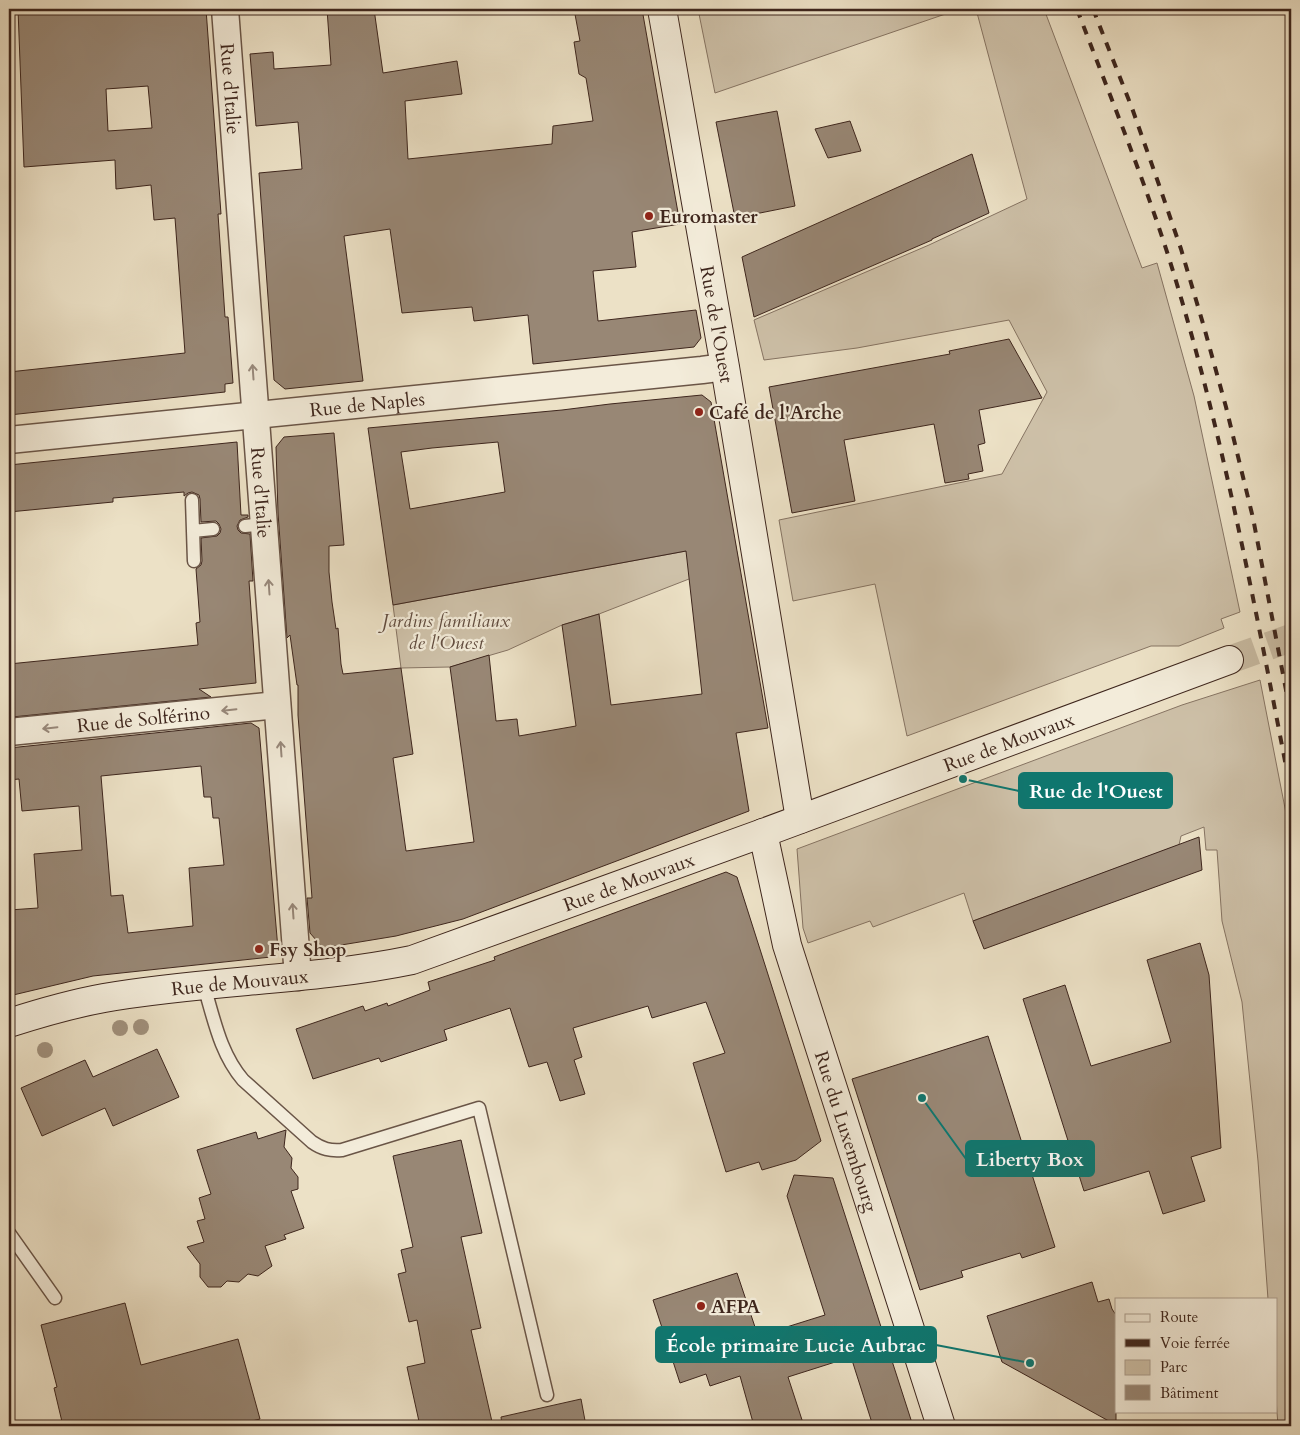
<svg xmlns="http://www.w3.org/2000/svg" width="1300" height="1435" font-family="Cardo,serif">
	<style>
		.green { fill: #cec1a9; stroke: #867463 }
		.building { fill: #988775; stroke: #3e261d; fill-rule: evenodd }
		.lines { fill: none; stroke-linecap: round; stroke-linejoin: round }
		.secondary-tunnel { stroke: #c9bca4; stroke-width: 28; stroke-dasharray: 28 14; stroke-linecap: butt }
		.lane-casing { stroke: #6a5547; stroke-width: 15 }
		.street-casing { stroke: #6a5547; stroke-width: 29 }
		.secondary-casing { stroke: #3e261d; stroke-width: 30 }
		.lane { stroke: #f3ecda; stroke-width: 12 }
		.street { stroke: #f3ecda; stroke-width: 26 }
		.secondary { stroke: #f3ecda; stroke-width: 28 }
		.rail { stroke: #3e261d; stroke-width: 4; stroke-dasharray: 9 9; stroke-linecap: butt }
		.tree { fill: #a0907c }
		.oneway { stroke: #98897c }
		.poi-dot { fill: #8f2418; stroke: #f3ecda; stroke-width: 2 }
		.labels { text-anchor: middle; stroke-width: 4.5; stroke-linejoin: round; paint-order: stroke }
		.street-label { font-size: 19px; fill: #3e261d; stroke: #f3ecda }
		.poi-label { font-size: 19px; font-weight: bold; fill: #3e261d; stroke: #f3ecda; text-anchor: start }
		.park-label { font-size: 19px; font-style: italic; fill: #624d40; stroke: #f3ecda }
		.leader { fill: none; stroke: #0f766e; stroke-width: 2 }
		.callout-dot { fill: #0f766e; stroke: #f3ecda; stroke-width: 2 }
		.callout { fill: #0f766e; stroke: #0f766e; stroke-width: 2 }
		.callout-label { font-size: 20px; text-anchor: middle; font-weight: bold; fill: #fff }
	</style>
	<rect width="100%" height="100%" fill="#ece1c6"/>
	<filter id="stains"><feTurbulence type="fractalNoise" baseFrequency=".004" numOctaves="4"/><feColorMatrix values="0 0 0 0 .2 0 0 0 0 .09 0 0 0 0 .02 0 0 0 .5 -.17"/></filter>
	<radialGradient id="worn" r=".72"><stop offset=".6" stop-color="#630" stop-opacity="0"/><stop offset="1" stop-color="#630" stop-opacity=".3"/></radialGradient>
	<path class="green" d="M 698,9 L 960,9 L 715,93 Z
		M 976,9 L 1044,9 L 1142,268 L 1157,263 L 1194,396 L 1240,612 L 1221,619 L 1224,628 L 1179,646 L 1151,646 L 907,736 L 875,584 L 793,601 L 779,520 L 1002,474 L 1047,392 L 1009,320 L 857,348 L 764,360 L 754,320 L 929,245 L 1027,199 Z
		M 735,542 L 740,570 L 689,579 L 599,614 L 562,625 L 508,650 L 450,667 L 401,668 L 393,605 Z
		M 1260,680 L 1291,839 L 1291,1426 L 1278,1426 L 1276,1398 L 1276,1299 L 1268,1299 L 1258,1161 L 1242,1002 L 1222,921 L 1217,850 L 1206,850 L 1204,827 L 1181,836 L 1179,845 L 973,921 L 964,893 L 873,927 L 870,921 L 808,943 L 803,928 L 797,849 L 1182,705 Z"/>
	<path class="building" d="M 18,9 L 206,9 L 221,214 L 218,214 L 225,317 L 228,317 L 233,383 L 225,384 L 225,392 L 9,415 L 9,372 L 185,353 L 175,218 L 154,220 L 151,185 L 116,189 L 115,160 L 24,167 ZM 148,86 L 152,128 L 108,131 L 106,89 Z
		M 327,9 L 374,9 L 383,73 L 457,61 L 462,94 L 405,101 L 408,159 L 552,144 L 553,126 L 593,121 L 586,78 L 579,74 L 574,42 L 580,41 L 574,9 L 642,9 L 680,224 L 632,232 L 636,267 L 593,271 L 598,321 L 696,310 L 701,338 L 694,347 L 533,364 L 528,315 L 474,321 L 472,307 L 402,313 L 390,229 L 344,236 L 363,381 L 285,389 L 274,380 L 259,173 L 302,169 L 298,122 L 256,126 L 250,54 L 273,52 L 274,69 L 331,65 Z
		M 777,111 L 795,206 L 735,218 L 716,122 Z
		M 850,121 L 861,151 L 828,158 L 815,129 Z
		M 972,154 L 989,213 L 932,239 L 932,240 L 754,317 L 742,257 Z
		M 1009,339 L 1042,398 L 979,410 L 985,443 L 978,445 L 983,471 L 968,474 L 969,479 L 945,483 L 934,424 L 844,440 L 855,501 L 792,513 L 769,387 L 950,354 L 949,351 Z
		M 702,395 L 711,402 L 768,728 L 736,733 L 749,811 L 463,919 L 396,936 L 323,948 L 310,933 L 307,898 L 312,898 L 298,715 L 298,685 L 297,685 L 290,635 L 287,638 L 278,513 L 276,447 L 284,437 L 334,433 L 344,545 L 329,546 L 329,572 L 332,602 L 336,629 L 338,628 L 341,664 L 343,674 L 401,668 L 413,754 L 393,758 L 406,851 L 474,842 L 450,667 L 489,655 L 496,721 L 517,719 L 519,736 L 576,726 L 562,625 L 599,614 L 611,705 L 702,694 L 686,551 L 393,605 L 368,428 L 562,410 L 610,404 ZM 498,442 L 505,492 L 410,509 L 401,452 L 432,448 Z
		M 237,442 L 241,515 L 248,515 L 248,517 L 240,520 L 237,526 L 238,530 L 241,533 L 250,534 L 253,581 L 249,581 L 256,683 L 199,689 L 211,697 L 12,717 L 9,694 L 9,664 L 198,645 L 196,623 L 200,622 L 196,569 L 201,565 L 202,561 L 201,538 L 217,536 L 220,533 L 221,529 L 219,524 L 216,521 L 201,522 L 200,499 L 199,495 L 192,492 L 188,493 L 184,496 L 184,492 L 137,496 L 113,498 L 113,502 L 9,512 L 9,465 Z
		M 251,723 L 259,728 L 278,949 L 271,957 L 93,976 L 9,996 L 9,910 L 38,908 L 34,854 L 82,850 L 79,806 L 22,811 L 19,779 L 9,780 L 9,748 ZM 201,766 L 204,797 L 211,797 L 213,818 L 219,818 L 224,865 L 189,868 L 193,926 L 128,933 L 123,895 L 111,896 L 101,776 Z
		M 1199,837 L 1202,870 L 984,949 L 973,921 Z
		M 726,872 L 737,877 L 821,1141 L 796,1160 L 762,1170 L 759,1162 L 726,1172 L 693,1063 L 725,1053 L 706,1002 L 652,1018 L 648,1006 L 573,1028 L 582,1057 L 574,1060 L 585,1094 L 560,1101 L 547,1062 L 529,1067 L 510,1008 L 444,1030 L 447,1040 L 381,1062 L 379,1058 L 313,1079 L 296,1029 L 363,1006 L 365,1011 L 387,1003 L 388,1006 L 430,990 L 428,982 L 495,960 L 494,957 Z
		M 1200,943 L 1209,975 L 1221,1148 L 1191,1157 L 1205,1201 L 1163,1214 L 1149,1171 L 1084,1191 L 1023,999 L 1065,985 L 1091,1066 L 1171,1042 L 1147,960 Z
		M 988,1036 L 1055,1247 L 1022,1258 L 1020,1253 L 961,1271 L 963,1277 L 920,1290 L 852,1079 Z
		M 157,1049 L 179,1097 L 113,1126 L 105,1108 L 42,1136 L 21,1088 L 85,1060 L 93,1077 Z
		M 286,1130 L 284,1147 L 292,1158 L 291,1168 L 298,1177 L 298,1189 L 291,1191 L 304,1228 L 284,1235 L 286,1239 L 265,1246 L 272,1266 L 258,1276 L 248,1274 L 239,1282 L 227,1281 L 221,1287 L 208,1287 L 200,1277 L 200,1264 L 187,1247 L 204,1242 L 197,1221 L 205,1219 L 199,1198 L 211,1194 L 197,1150 L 256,1132 L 258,1139 Z
		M 461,1140 L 482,1233 L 461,1237 L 481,1328 L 471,1330 L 493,1426 L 420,1426 L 407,1367 L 425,1363 L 417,1320 L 409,1322 L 398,1274 L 406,1272 L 401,1250 L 413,1247 L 393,1156 Z
		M 794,1175 L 833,1178 L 913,1426 L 873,1426 L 851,1357 L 788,1377 L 804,1426 L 754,1426 L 740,1376 L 710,1386 L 706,1374 L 680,1383 L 653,1300 L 737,1273 L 758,1336 L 825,1315 L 787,1196 Z
		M 1092,1282 L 1098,1302 L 1109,1299 L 1112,1309 L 1116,1315 L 1116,1425 L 1002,1362 L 987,1316 Z
		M 125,1303 L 141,1365 L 238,1339 L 260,1419 L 232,1426 L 63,1426 L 54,1388 L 57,1387 L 41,1325 Z
		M 581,1399 L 586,1426 L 502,1426 L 501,1417 Z"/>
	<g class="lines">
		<path class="secondary-tunnel" d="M 1229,660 L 1291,638"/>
		<g class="lane-casing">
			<path id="lane" d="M 192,500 L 194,561
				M 245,526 L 264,524
				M 193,531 L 213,529
				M 204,986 C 214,1019 220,1053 243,1080 L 312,1142 C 322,1149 330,1151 342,1150 L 479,1108 L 547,1395
				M 9,1233 L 55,1298"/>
		</g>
		<g class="street-casing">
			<g id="street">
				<path id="s1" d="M 225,9 L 298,977"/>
				<path id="s2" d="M 9,440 L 702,370 L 725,367"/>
				<path id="s3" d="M 9,732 L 277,705"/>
			</g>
		</g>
		<g class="secondary-casing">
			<g id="secondary">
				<path id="s4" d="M 662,9 L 725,367 L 800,819"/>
				<path id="s5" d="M 763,833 L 787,945 L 941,1426"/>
				<path id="s6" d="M 9,1023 C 40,1013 71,1004 104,998 C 206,980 310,981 412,960 L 763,833 L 1229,660"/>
			</g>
		</g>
		<use href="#lane" class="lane"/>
		<use href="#street" class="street"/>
		<use href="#secondary" class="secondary"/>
		<path class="rail" d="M 1077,9 C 1108,91 1141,171 1168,255 C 1223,430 1256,612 1291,792
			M 1093,9 L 1132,108 L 1158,182 L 1181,249 L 1204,327 L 1226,407 L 1253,518 L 1291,716"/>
	</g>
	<g class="tree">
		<circle cx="141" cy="1027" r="8"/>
		<circle cx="120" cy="1028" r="8"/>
		<circle cx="45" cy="1050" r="8"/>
	</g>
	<defs><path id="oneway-shaft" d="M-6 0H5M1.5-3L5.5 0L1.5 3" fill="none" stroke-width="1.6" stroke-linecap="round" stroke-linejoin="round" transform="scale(1.25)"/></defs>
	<g class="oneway">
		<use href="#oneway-shaft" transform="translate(253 372) rotate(-94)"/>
		<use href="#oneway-shaft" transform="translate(269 587) rotate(-94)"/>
		<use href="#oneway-shaft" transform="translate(229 710) rotate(174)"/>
		<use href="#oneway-shaft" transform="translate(50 728) rotate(174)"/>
		<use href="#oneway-shaft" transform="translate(281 749) rotate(-94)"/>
		<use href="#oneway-shaft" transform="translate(293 911) rotate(-94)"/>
	</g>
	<g class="poi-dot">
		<circle cx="649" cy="216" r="5"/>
		<circle cx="699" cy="412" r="5"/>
		<circle cx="259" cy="949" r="5"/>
		<circle cx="701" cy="1306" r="5"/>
	</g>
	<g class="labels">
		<g class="street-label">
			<text dy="7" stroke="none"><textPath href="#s1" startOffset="80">Rue d'Italie</textPath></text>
			<text dy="7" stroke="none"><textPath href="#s4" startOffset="320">Rue de l'Ouest</textPath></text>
			<text dy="7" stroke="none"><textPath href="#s2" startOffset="360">Rue de Naples</textPath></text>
			<text dy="7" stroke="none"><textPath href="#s1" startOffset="485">Rue d'Italie</textPath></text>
			<text dy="7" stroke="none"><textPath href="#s3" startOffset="135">Rue de Solférino</textPath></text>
			<text dy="7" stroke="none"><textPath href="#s6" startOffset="1044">Rue de Mouvaux</textPath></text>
			<text dy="7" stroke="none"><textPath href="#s6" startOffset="639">Rue de Mouvaux</textPath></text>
			<text dy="7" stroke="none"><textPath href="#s6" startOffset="235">Rue de Mouvaux</textPath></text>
			<text dy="7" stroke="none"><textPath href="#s5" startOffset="310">Rue du Luxembourg</textPath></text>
		</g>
		<g class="poi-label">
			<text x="659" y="223">Euromaster</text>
			<text x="709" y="419">Café de l'Arche</text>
			<text x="269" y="956">Fsy Shop</text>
			<text x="711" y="1313">AFPA</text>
		</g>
		<g class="park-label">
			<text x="446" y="627">Jardins familiaux<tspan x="446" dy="22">de l'Ouest</tspan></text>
		</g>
	</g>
	<path class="leader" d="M963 779L1019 791M922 1098L966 1159M1030 1363L936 1345"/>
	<g class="callout-dot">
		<circle cx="963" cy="779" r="5"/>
		<circle cx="922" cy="1098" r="5"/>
		<circle cx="1030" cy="1363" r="5"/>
	</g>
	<g class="callout">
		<rect x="1019" y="773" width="153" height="35" rx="5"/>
		<rect x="966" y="1141" width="128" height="35" rx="5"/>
		<rect x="656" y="1327" width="280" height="35" rx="5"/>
	</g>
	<g class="callout-label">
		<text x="1096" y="798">Rue de l'Ouest</text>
		<text x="1030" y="1166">Liberty Box</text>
		<text x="796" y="1352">École primaire Lucie Aubrac</text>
	</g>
	<rect width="1300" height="1435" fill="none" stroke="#ece1c6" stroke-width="30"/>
	<rect x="10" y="10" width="1280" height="1415" fill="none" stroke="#3e261d" stroke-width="2.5"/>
	<rect x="15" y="15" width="1270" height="1405" fill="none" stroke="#3e261d"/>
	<rect x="1115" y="1298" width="162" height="115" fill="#f3ecda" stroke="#ab9d8e"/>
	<rect x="1125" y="1314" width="25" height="8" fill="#f3ecda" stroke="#ab9d8e"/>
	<text x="1160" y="1322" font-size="15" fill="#3e261d">Route</text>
	<rect x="1125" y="1339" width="25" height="8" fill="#3e261d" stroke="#ab9d8e"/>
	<text x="1160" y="1348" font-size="15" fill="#3e261d">Voie ferrée</text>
	<rect x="1125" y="1360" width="25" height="15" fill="#cec1a9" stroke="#ab9d8e"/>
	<text x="1160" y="1372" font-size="15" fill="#3e261d">Parc</text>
	<rect x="1125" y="1385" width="25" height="15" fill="#988775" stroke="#ab9d8e"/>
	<text x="1160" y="1398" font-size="15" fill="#3e261d">Bâtiment</text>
	<rect width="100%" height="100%" filter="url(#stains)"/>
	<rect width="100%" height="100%" fill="url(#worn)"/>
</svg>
